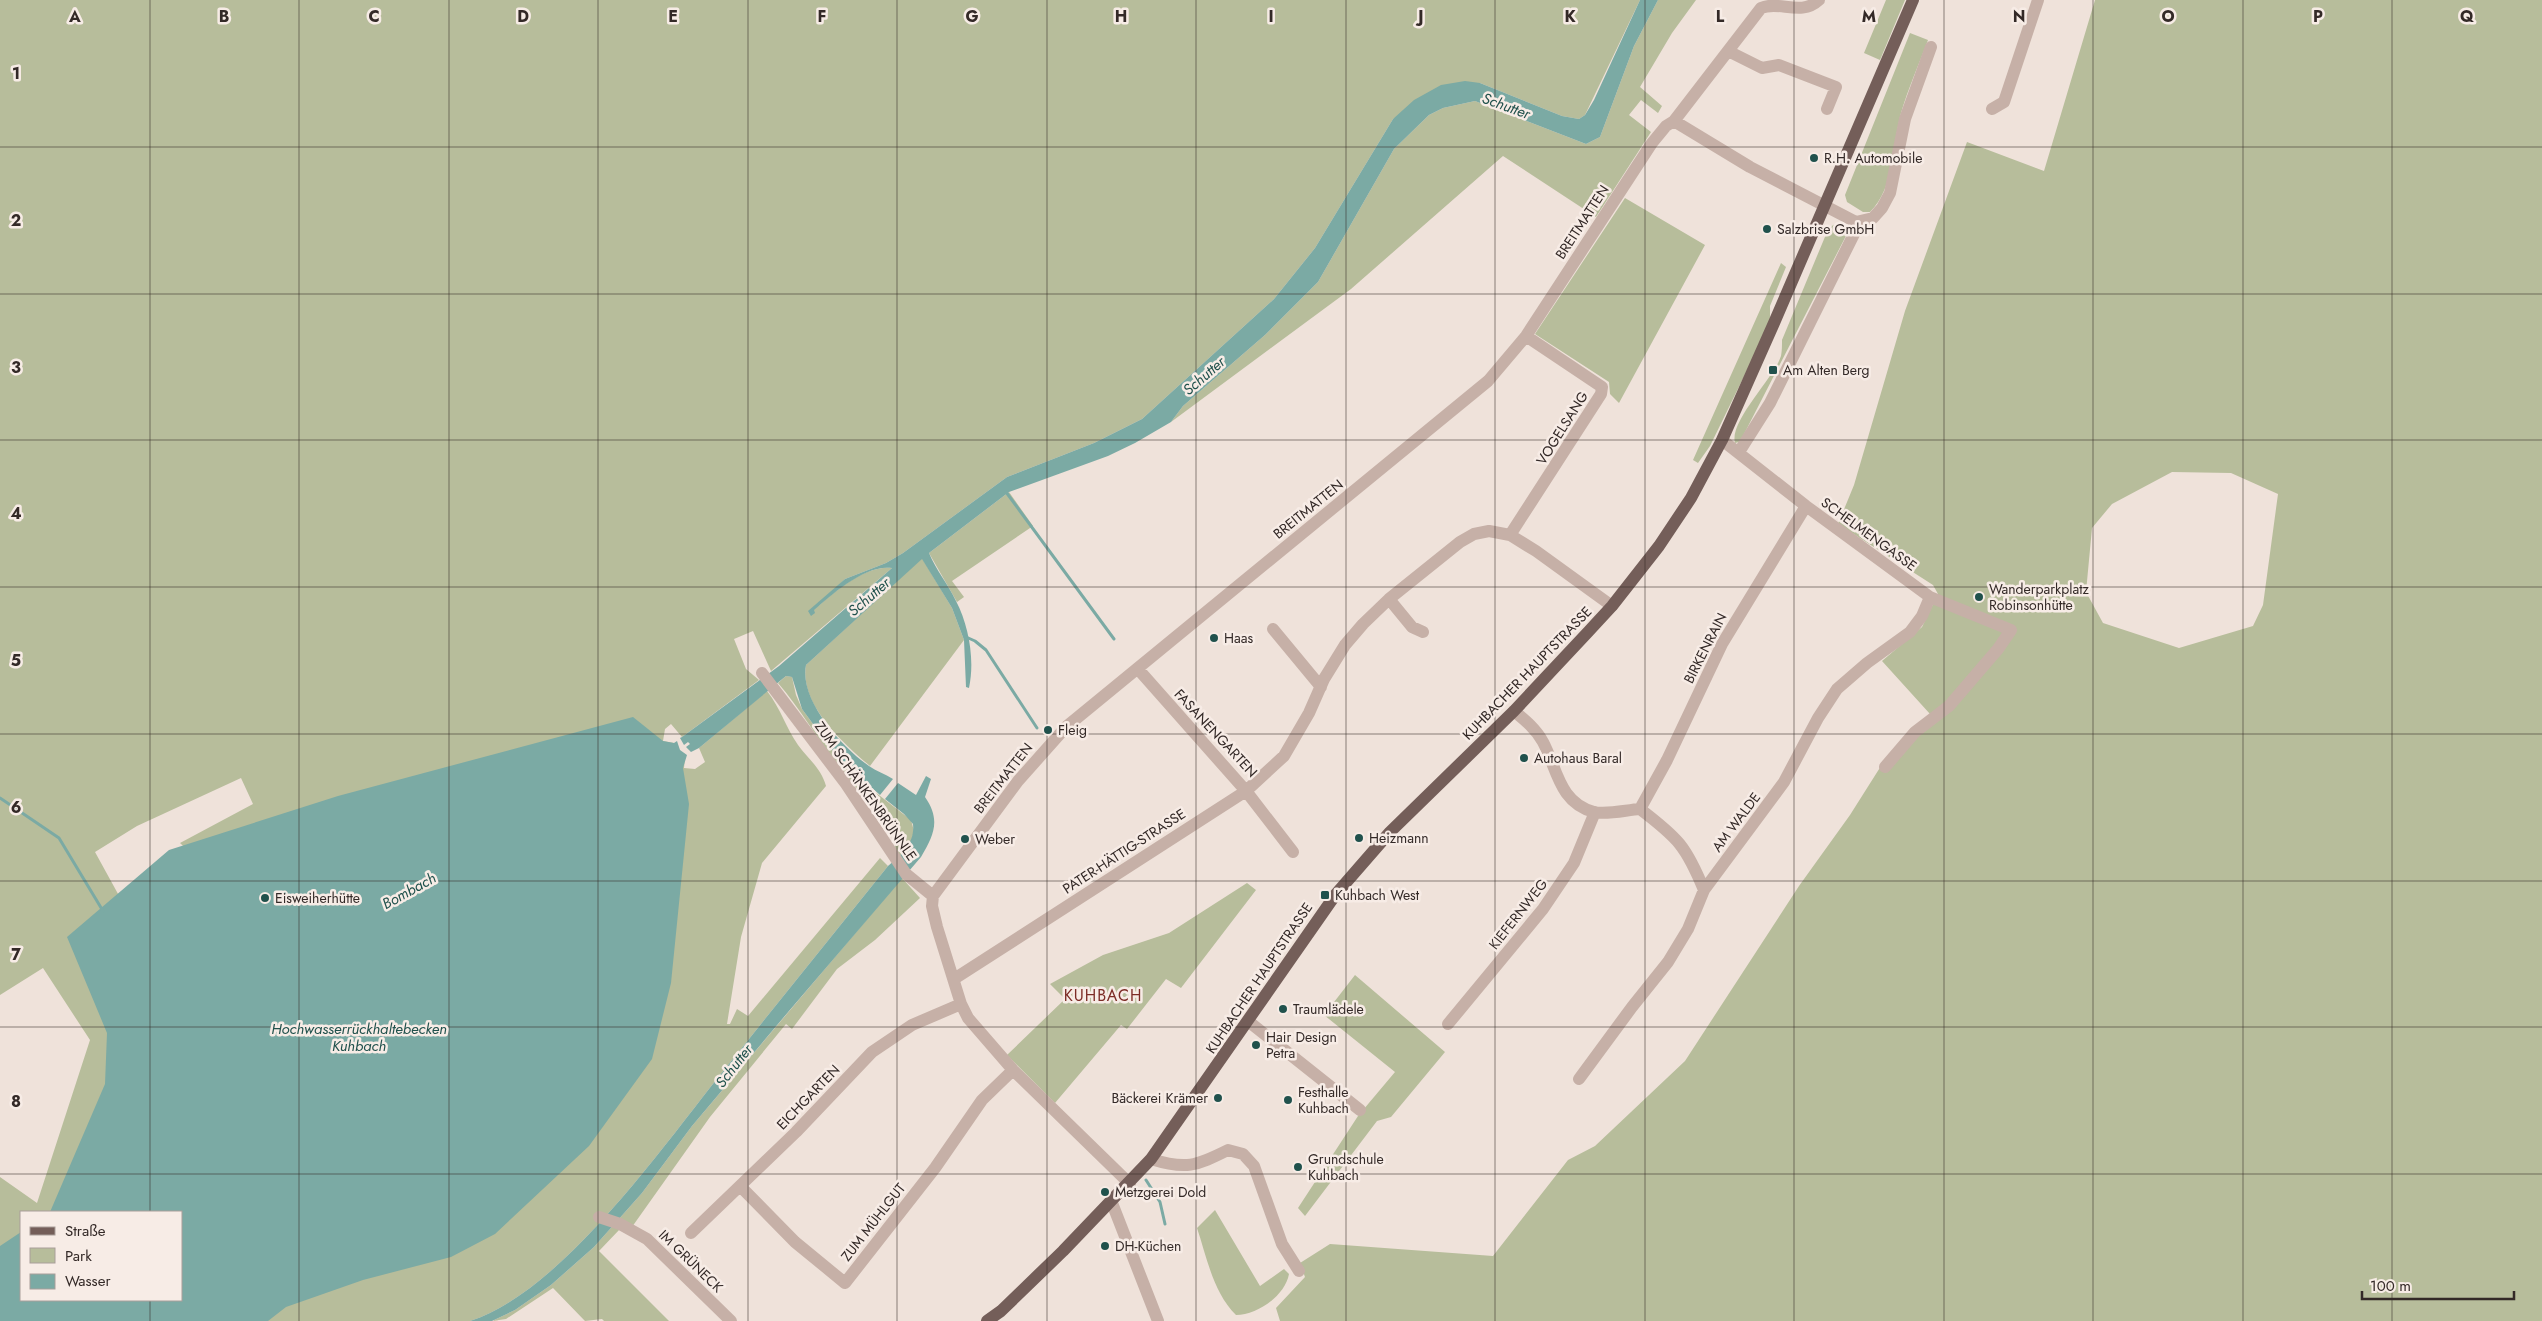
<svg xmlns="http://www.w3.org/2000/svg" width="2542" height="1321" font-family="Jost,sans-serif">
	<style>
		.green { fill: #b7bd9b; fill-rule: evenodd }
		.water { fill: #7baaa4 }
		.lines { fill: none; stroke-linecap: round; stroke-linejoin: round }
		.stream { stroke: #7baaa4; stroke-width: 3 }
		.minor { stroke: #c6b0a7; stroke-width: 12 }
		.major { stroke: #745e59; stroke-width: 12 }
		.grid { fill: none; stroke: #332927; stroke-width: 1; stroke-opacity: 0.55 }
		.poi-dot { fill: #20514c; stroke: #f7ece6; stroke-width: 2 }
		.labels { text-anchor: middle; stroke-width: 5; stroke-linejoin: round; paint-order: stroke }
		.poi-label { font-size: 14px; fill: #332927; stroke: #f7ece6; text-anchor: start }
		.street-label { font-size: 14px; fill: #332927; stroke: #f7ece6 }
		.water-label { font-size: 15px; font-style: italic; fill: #20514c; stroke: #f7ece6 }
		.quarter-label { font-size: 16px; letter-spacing: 1px; fill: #7c2c26; stroke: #f7ece6 }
		.grid-label { font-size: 16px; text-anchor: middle; font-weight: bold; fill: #332927; stroke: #f7ece6; stroke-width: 5; stroke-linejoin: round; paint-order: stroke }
	</style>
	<rect width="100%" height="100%" fill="#efe2da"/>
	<path class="green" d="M 0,0 L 1640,0 L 1585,115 L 1579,119 L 1562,116 L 1480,83 L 1393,119 L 1315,248 L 1274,299 L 1142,419 L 1094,443 L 1007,477 L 903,553 L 886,563 L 845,579 L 814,610 C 833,593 864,565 892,568 L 771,671 L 753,631 L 734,639 L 746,669 L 759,680 L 682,737 L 671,724 L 665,729 L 663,741 L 674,743 L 685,757 L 684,768 L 695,769 L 705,762 L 699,748 L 767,691 C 781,709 786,728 798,745 C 809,760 821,768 826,786 L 762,863 L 741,937 L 727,1024 L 730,1024 L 737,1009 L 748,1016 L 880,858 L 888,866 C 832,936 776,1005 720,1075 C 661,1149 561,1292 470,1321 L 242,1321 L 181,1212 L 21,1212 L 21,1300 L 0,1321 L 0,1177 L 37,1203 L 90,1040 L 43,968 L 0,995 ZM 241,778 L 253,804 L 180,843 L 233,893 L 162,974 L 95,852 L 137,826 Z
		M 1658,0 L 1696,0 L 1672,33 L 1640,87 L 1662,106 L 1658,113 L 1641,100 L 1629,115 L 1651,132 L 1596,217 L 1503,156 L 1351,289 L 1171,422 L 1183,406 L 1265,335 L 1318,282 L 1394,149 L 1429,115 L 1443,108 L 1475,101 L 1586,144 L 1600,137 L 1634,46 Z
		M 1886,0 L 1905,0 L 1880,60 L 1864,53 Z
		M 2095,0 L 2542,0 L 2542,1321 L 1280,1321 L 1276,1308 L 1305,1277 L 1300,1263 L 1330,1244 L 1493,1256 L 1568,1160 L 1595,1146 L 1685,1061 L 1799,886 L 1850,815 L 1881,766 L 1930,714 L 1882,661 L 1922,627 L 1938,594 L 1933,585 L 1838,524 L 1854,485 L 1905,311 L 1967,142 L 2044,171 ZM 2172,472 L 2231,473 L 2278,494 L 2263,605 L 2253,626 L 2179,648 L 2103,623 L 2086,592 L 2092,528 L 2112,504 Z
		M 1910,33 L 1928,40 C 1919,64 1908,89 1901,113 C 1892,146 1895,187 1870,212 L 1863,212 L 1847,202 L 1845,195 Z
		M 1625,198 L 1705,245 L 1619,403 L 1610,394 L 1609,382 L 1535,334 Z
		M 1838,224 L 1849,230 L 1743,436 L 1739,442 L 1735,443 C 1729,421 1774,378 1781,356 C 1782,351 1782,345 1782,340 L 1827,232 L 1833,225 Z
		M 1781,263 L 1786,267 L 1770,306 L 1770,323 L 1710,446 L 1698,463 L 1693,460 Z
		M 1009,492 L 1033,526 L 952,581 L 964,597 L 957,602 L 929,553 Z
		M 922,558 L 952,608 L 964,640 L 870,766 C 843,743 799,704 806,665 Z
		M 786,676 L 792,677 L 796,695 L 802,709 L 838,758 L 866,785 L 911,820 L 914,831 L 911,842 L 900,856 L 894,848 L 900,836 L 899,828 C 883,811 864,798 849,780 C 823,749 804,713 778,683 Z
		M 902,878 L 920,898 L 875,940 L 837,969 L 792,1029 L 786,1024 L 710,1117 L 627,1234 L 620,1229 L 599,1251 L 669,1321 L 604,1321 L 602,1319 L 585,1321 L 553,1288 L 506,1319 L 492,1321 L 515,1310 L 551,1285 L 594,1247 L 642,1193 L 692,1126 Z
		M 1247,883 L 1256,890 L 1181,988 L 1166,979 L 1127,1029 L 1121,1025 L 1055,1103 L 1007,1055 L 1065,999 L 1050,984 L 1103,955 L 1169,933 Z
		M 1355,975 L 1445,1052 L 1391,1117 L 1377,1121 L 1305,1216 L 1298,1208 L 1358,1116 L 1395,1072 L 1324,1015 Z
		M 1215,1210 L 1260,1286 L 1284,1269 L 1289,1274 C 1285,1296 1257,1315 1236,1315 C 1213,1292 1207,1258 1197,1228 Z"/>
	<path class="water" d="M 1640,0 L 1658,0 L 1634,46 L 1600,137 L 1586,144 L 1475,101 L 1443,108 L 1429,115 L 1394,149 L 1318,282 L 1265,335 L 1183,406 L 1171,422 L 1135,443 L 1108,456 L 1009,492 L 929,553 C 936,570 948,584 956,601 C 969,626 975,660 969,688 L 966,687 L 964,640 L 952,608 L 922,559 L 806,665 C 799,700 842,747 869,766 C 876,771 885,774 893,779 L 880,795 L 838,758 L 802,709 L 792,677 L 786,676 L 699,748 L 691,752 L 686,747 L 690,744 L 688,742 L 684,745 L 680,738 L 682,737 L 779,666 L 892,568 C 866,564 832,594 814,610 L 815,613 L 811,616 L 808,611 L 845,579 L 886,563 L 903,553 L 1007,477 L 1094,443 L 1142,419 L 1274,299 L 1315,248 L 1393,119 L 1414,100 L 1441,85 L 1465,81 L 1480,83 L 1562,116 L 1579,119 L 1585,115 L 1594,100 Z
		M 633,717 L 663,741 L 674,743 L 677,741 L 680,750 L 687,755 L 683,768 L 689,804 L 671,983 L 652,1059 L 589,1146 L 495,1234 L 451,1257 L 363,1280 L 286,1307 L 268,1321 L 0,1321 L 0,1246 L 21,1232 L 21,1300 L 181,1300 L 181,1212 L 50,1212 L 105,1084 L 107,1033 L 67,937 L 169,850 L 338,796 Z
		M 926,776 L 931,779 L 925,797 C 941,820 934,835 921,857 L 789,1011 L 692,1126 L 642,1193 L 594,1247 L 551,1285 L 515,1310 L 492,1321 L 470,1321 C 561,1292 661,1149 720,1075 C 776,1005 832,936 888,866 C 902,855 915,843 913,824 L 904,814 L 885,799 L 898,783 L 916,795 Z"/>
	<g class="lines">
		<path class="stream" d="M 1006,492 L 1114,639
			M 966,637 L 975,641 L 986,650 L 1037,728
			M 0,798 L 59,838 L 103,911
			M 1146,1180 L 1160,1202 L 1165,1224"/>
		<path class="minor" d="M 1728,51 L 1762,68 L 1779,65 L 1836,87 L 1827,109
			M 1992,109 L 2004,102 L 2038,0
			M 1674,121 L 1761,8 C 1779,0 1801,17 1819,0
			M 1856,222 L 1873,218 L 1882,208 L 1890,193 L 1905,119 L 1931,47
			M 1722,440 L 1806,506 L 1930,597 L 2011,630 L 1998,649 L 1949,706 L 1915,732 L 1885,767
			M 1510,535 L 1601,394 L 1602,387 L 1526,336
			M 1389,599 L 1412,627 L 1423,632
			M 1273,629 L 1321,687
			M 1138,669 L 1246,791 L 1293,852
			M 762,673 L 846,784 L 906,874 L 933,896
			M 1514,711 C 1525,720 1536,729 1543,742 C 1557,768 1559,803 1594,812 C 1607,815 1626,810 1640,809 C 1678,838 1686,846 1704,890
			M 1640,809 L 1667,760 L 1722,644 L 1806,506
			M 933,896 L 1018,781 L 1066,727 L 1488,381 L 1526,336 L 1652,143 L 1666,126 L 1674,121 L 1750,167 L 1856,222 L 1855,232 L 1770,403 L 1739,452
			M 933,896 L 932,906 L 937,927 L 961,1004 L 968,1018 L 1013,1070 L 1130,1184
			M 954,979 L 1246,791 L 1284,756 L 1309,713 L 1324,679 L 1345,645 L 1363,624 L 1389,599 L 1460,542 L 1474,534 L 1489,531 L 1510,535 L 1536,551 L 1612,606
			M 1248,1021 L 1360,1110
			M 1448,1024 L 1543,909 L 1574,863 L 1595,812
			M 1579,1079 L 1632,1007 L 1668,962 L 1688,929 L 1704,890 L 1784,782 L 1818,718 L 1837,689 L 1867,663 L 1910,632 L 1922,616 L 1930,597
			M 1151,1159 C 1186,1170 1196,1166 1228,1150 L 1243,1154 L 1254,1166 L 1282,1244 L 1299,1271
			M 741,1187 L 795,1242 L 845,1283 L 935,1168 L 982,1100 L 1013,1070
			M 1112,1203 L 1158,1321
			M 599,1217 L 620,1224 L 647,1239 L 731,1321
			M 691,1233 L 796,1132 L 872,1052 L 912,1025 L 961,1004"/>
		<path class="major" d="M 987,1321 L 1001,1311 L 1063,1251 L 1151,1159 L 1336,894 L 1390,832 L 1514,711 L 1588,632 L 1612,606 L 1659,546 L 1691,498 L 1722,440 L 1774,323 L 1913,0"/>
	</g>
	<path class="grid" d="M 150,0 L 150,1212M 299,0 L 299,1321M 449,0 L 449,1321M 598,0 L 598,1321M 748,0 L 748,1321M 897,0 L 897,1321M 1047,0 L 1047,1321M 1196,0 L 1196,1321M 1346,0 L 1346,1321M 1495,0 L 1495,1321M 1645,0 L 1645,1321M 1794,0 L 1794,1321M 1944,0 L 1944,1321M 2093,0 L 2093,1321M 2243,0 L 2243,1321M 2392,0 L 2392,1321M 0,147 L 2542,147M 0,294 L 2542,294M 0,440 L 2542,440M 0,587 L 2542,587M 0,734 L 2542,734M 0,881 L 2542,881M 0,1027 L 2542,1027M 0,1174 L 2542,1174M 150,1300 L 150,1321"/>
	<g class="poi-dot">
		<circle cx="1814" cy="158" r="5"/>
		<circle cx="1767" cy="229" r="5"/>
		<rect x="1768" y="365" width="10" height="10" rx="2.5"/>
		<circle cx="1979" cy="597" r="5"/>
		<circle cx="1214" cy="638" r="5"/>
		<circle cx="1048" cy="730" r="5"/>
		<circle cx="1524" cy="758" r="5"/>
		<circle cx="1359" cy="838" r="5"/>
		<circle cx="965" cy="839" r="5"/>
		<rect x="1320" y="890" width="10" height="10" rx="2.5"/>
		<circle cx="265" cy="898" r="5"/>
		<circle cx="1283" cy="1009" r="5"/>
		<circle cx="1256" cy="1045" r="5"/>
		<circle cx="1218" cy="1098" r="5"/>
		<circle cx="1288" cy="1100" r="5"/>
		<circle cx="1298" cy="1167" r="5"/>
		<circle cx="1105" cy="1192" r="5"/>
		<circle cx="1105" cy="1246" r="5"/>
	</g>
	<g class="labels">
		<g class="poi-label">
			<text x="1824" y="163">R.H. Automobile</text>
			<text x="1777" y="234">Salzbrise GmbH</text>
			<text x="1783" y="375">Am Alten Berg</text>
			<text x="1989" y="594">Wanderparkplatz<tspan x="1989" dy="16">Robinsonhütte</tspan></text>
			<text x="1224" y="643">Haas</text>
			<text x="1058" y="735">Fleig</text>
			<text x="1534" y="763">Autohaus Baral</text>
			<text x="1369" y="843">Heizmann</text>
			<text x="975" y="844">Weber</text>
			<text x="1335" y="900">Kuhbach West</text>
			<text x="275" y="903">Eisweiherhütte</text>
			<text x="1293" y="1014">Traumlädele</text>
			<text x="1266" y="1042">Hair Design<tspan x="1266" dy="16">Petra</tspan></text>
			<text x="1298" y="1097">Festhalle<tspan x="1298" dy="16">Kuhbach</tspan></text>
			<text x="1208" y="1103" text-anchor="end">Bäckerei Krämer</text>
			<text x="1308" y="1164">Grundschule<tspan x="1308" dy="16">Kuhbach</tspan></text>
			<text x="1115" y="1197">Metzgerei Dold</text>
			<text x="1115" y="1251">DH-Küchen</text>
		</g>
		<g class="street-label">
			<text transform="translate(1582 222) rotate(-57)" y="5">BREITMATTEN</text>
			<text transform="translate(1562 428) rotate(-58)" y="5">VOGELSANG</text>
			<text transform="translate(1308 509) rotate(-39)" y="5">BREITMATTEN</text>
			<text transform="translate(1869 534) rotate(36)" y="5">SCHELMENGASSE</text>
			<text transform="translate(1705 648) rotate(-63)" y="5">BIRKENRAIN</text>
			<text transform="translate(1527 673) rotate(-46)" y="5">KUHBACHER HAUPTSTRASSE</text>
			<text transform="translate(1216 733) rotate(47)" y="5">FASANENGARTEN</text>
			<text transform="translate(1003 778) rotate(-52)" y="5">BREITMATTEN</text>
			<text transform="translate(866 791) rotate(55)" y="5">ZUM SCHÄNKENBRÜNNLE</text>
			<text transform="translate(1736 822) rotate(-53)" y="5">AM WALDE</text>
			<text transform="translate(1124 851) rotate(-33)" y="5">PATER-HÄTTIG-STRASSE</text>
			<text transform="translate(1518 914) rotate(-52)" y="5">KIEFERNWEG</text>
			<text transform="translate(1259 978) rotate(-56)" y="5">KUHBACHER HAUPTSTRASSE</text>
			<text transform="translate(808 1097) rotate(-46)" y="5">EICHGARTEN</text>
			<text transform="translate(873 1222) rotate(-52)" y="5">ZUM MÜHLGUT</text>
			<text transform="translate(691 1261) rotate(44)" y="5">IM GRÜNECK</text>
		</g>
		<g class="water-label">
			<text transform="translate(1506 106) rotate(20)" y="5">Schutter</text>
			<text transform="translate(1204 376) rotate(-41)" y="5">Schutter</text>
			<text transform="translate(869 597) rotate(-41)" y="5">Schutter</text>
			<text transform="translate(409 891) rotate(-29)" y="5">Bombach</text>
			<text x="359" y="1034">Hochwasserrückhaltebecken<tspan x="359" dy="17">Kuhbach</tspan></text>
			<text transform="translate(734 1066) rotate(-52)" y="5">Schutter</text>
		</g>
		<g class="quarter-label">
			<text x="1103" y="1001">KUHBACH</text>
		</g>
	</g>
	<g class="grid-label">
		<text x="75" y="22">A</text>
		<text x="224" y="22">B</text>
		<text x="374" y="22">C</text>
		<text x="523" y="22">D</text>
		<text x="673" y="22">E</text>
		<text x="822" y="22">F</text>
		<text x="972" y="22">G</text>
		<text x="1121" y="22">H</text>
		<text x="1271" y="22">I</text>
		<text x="1421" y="22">J</text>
		<text x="1570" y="22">K</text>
		<text x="1720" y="22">L</text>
		<text x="1869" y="22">M</text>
		<text x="2019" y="22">N</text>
		<text x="2168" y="22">O</text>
		<text x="2318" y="22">P</text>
		<text x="2467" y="22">Q</text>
		<text x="16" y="79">1</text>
		<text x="16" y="226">2</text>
		<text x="16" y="373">3</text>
		<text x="16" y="519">4</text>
		<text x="16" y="666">5</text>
		<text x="16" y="813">6</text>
		<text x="16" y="960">7</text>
		<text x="16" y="1107">8</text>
	</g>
	<rect x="20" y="1211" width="162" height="90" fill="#f7ece6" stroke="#a99e9a"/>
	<rect x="30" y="1227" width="25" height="8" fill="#745e59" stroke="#a99e9a"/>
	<text x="65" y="1236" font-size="15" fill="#332927">Straße</text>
	<rect x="30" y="1248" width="25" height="15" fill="#b7bd9b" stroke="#a99e9a"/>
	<text x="65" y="1261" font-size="15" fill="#332927">Park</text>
	<rect x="30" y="1274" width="25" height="15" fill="#7baaa4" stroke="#a99e9a"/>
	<text x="65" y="1286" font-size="15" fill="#332927">Wasser</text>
	<path d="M2362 1291v8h152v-8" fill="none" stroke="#332927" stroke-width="2.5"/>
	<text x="2370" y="1291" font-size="15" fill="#332927" stroke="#f7ece6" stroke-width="4" paint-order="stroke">100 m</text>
</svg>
